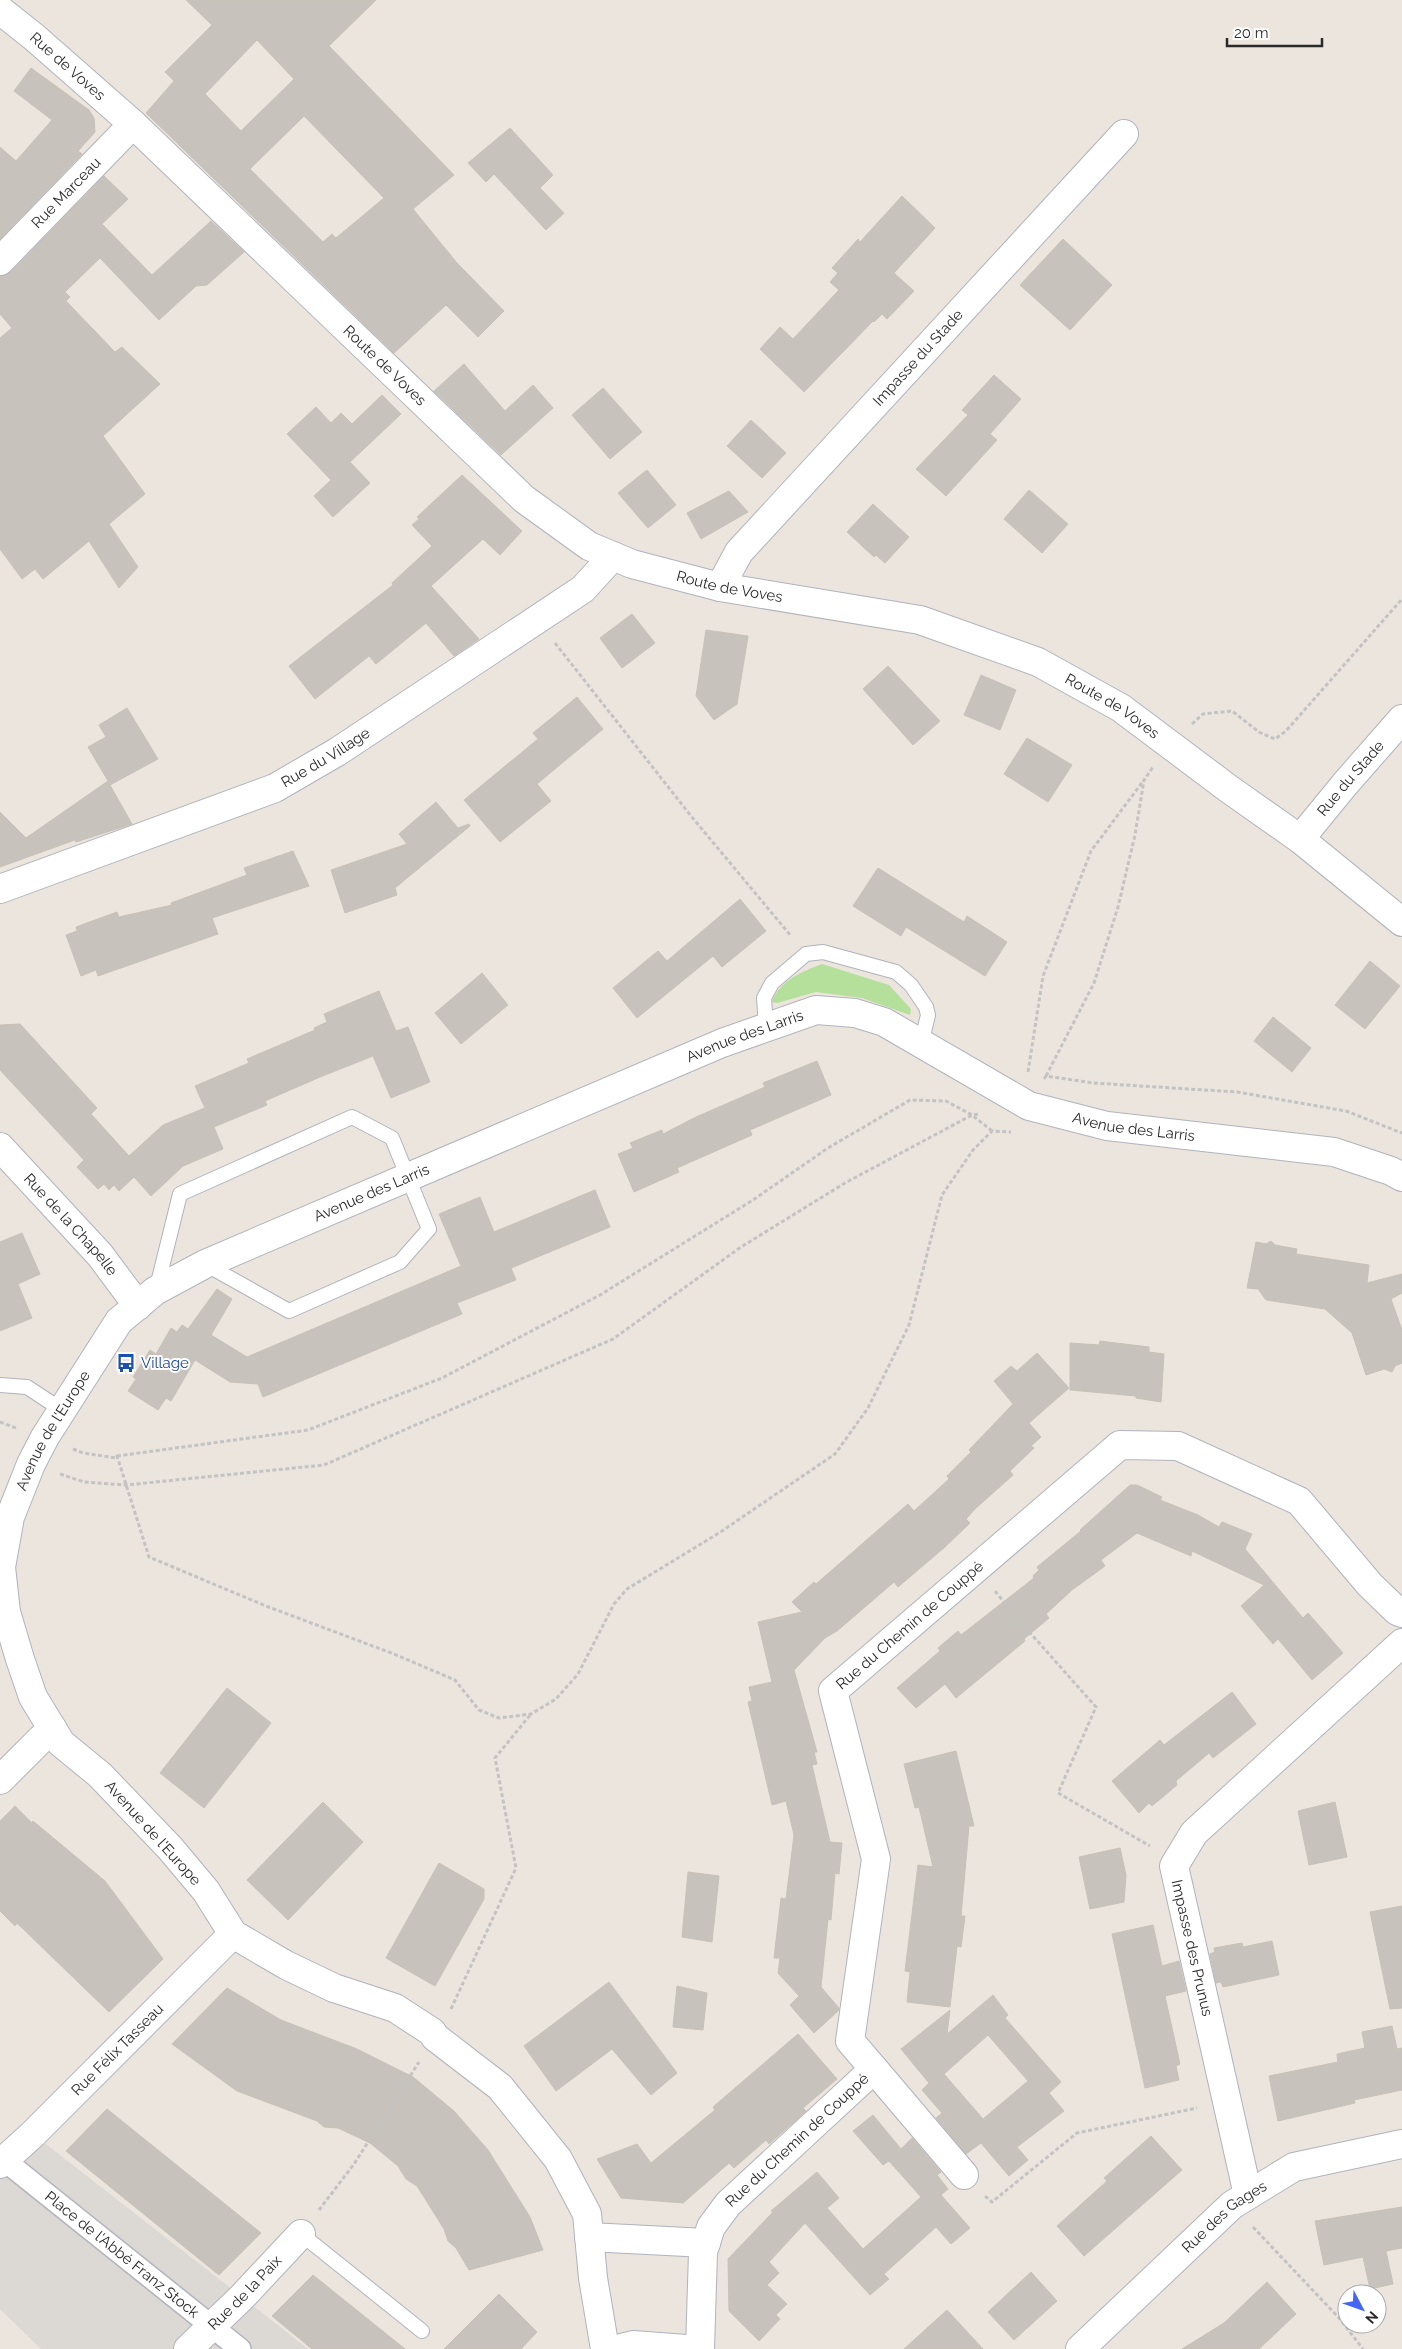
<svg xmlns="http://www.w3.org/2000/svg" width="1402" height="2349" font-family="Raleway,sans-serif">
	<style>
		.green { fill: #b4e09c }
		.plaza { fill: #dcd8d4 }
		.building { fill: #c7c2bc; stroke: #c7c1b7; fill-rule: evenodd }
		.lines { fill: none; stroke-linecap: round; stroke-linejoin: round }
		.service-casing { stroke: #b0b3bd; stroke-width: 16 }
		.pedestrian-casing { stroke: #b0b3bd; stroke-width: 24 }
		.minor-casing { stroke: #b0b3bd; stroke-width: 30 }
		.tertiary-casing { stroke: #b0b3bd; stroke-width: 30 }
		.path { stroke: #c3c3c3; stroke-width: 3; stroke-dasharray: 4 2.5; stroke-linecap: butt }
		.service { stroke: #fff; stroke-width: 14 }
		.pedestrian { stroke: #fff; stroke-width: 21 }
		.minor { stroke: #fff; stroke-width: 28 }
		.tertiary { stroke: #fff; stroke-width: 28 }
		.labels { text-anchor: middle; stroke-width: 4; stroke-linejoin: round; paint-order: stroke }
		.street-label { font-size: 15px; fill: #2a2a2a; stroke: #fff }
		.transit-label { font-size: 15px; fill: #164399; stroke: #fff; text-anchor: start }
	</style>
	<rect width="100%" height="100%" fill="#ece5dd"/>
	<path class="green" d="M 822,964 L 889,985 L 911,1009 L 910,1015 L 862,998 L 816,992 L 777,1003 L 772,1002 C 779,981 803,971 822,964 Z"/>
	<path class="plaza" d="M 33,2134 L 242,2297 L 308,2349 L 41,2349 L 0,2309 L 0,2164 Z"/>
	<path class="building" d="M 186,0 L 376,0 L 329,46 L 454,175 L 413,209 L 457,263 L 504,311 L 478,337 L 446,305 L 394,353 L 146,113 L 174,81 L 165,72 L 212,25 ZM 257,40 L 294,79 L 241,131 L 205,94 ZM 304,116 L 384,198 L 336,238 L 332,234 L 323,242 L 250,169 Z
		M 31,68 L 89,110 L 94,118 L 95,132 L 78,151 L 82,154 L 0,239 L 0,147 L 16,161 L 52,120 L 14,91 Z
		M 510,128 L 553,175 L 540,188 L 564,213 L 546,230 L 494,174 L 486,182 L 468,163 Z
		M 104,176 L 128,199 L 102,224 L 152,275 L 211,221 L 244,252 L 207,285 L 196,286 L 159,320 L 100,258 L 65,292 L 70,297 L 66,301 L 115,352 L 122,347 L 160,384 L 103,436 L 145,494 L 109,524 L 138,567 L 119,588 L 89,541 L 43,579 L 35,569 L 22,579 L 0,549 L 0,338 L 12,328 L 0,314 L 0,276 L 11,272 Z
		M 902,196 L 935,228 L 894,273 L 914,291 L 887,319 L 882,314 L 874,322 L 873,321 L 804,392 L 760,349 L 780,327 L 793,339 L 839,290 L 830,282 L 838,273 L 832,268 L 858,239 L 860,242 Z
		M 1063,239 L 1112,285 L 1070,330 L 1020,285 Z
		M 464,364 L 505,411 L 533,385 L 553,408 L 501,455 L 434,391 Z
		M 994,375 L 1021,399 L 990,434 L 997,440 L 946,496 L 916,469 L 968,415 L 962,410 Z
		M 603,388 L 642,432 L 610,459 L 572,415 Z
		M 382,395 L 401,414 L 350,462 L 370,483 L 333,517 L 314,496 L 331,480 L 287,434 L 316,407 L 331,423 L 341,413 L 352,424 Z
		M 751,420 L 786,453 L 762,478 L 727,446 Z
		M 647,470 L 676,505 L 648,528 L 618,493 Z
		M 462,475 L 522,531 L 500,555 L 483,539 L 431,586 L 479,639 L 454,656 L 426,623 L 376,664 L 369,656 L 315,699 L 289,666 L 393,585 L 392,583 L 432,546 L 412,525 L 419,519 L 417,517 Z
		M 1029,490 L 1068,524 L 1042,553 L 1004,519 Z
		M 729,491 L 748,512 L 701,539 L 687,513 Z
		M 873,504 L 909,537 L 885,563 L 876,555 L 874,557 L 847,532 Z
		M 632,614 L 655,643 L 622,668 L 600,638 Z
		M 706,630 L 748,636 L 737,704 L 714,720 L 696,696 Z
		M 888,666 L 940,721 L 913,745 L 863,689 Z
		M 981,675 L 1016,690 L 1000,730 L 964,715 Z
		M 577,697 L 603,729 L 537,784 L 551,801 L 500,842 L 464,800 L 538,739 L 533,733 Z
		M 127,708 L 158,759 L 110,785 L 132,824 L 76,842 L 75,840 L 0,867 L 0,812 L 26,838 L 108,781 L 88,747 L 106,737 L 99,725 Z
		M 1027,738 L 1072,765 L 1048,802 L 1004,774 Z
		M 436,802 L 458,828 L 469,824 L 470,826 L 395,888 L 397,895 L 345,913 L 331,870 L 407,844 L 399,834 Z
		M 293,851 L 309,886 L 212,918 L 218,934 L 98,976 L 96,970 L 81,976 L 66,935 L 77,931 L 76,927 L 117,912 L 119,917 L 172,905 L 171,903 L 247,875 L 244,868 Z
		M 878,868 L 964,922 L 967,916 L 1007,942 L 985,976 L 906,927 L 901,936 L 853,906 Z
		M 740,899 L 766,931 L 722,967 L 713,956 L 637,1018 L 613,988 L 658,951 L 667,961 Z
		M 1370,961 L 1400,986 L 1365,1029 L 1335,1005 Z
		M 482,973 L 508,1005 L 461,1044 L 435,1013 Z
		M 379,991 L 396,1031 L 408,1027 L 430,1082 L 391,1098 L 373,1056 L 320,1077 L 265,1101 L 267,1105 L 214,1127 L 223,1149 L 183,1166 L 151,1196 L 134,1177 L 119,1191 L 114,1185 L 109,1190 L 104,1184 L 98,1189 L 77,1167 L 84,1160 L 0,1070 L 0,1025 L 20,1024 L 97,1108 L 91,1114 L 129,1156 L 163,1125 L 205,1108 L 195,1086 L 249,1063 L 247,1059 L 315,1030 L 314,1028 L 327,1022 L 324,1014 Z
		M 1273,1017 L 1311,1048 L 1292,1072 L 1254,1041 Z
		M 817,1061 L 831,1095 L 750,1130 L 752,1135 L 677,1168 L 679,1172 L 634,1192 L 618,1154 L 633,1148 L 630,1143 L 662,1130 L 663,1134 L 696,1117 L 765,1087 L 763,1083 Z
		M 595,1190 L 610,1227 L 511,1268 L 516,1280 L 457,1303 L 462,1314 L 263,1397 L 258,1384 L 230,1382 L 195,1360 L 171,1401 L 166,1398 L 158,1410 L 128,1391 L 136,1379 L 133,1377 L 150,1350 L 156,1354 L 171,1328 L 177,1332 L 182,1325 L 188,1329 L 217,1289 L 232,1299 L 211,1335 L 247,1357 L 461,1266 L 439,1214 L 480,1197 L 494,1232 Z
		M 22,1233 L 40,1274 L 18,1284 L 32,1318 L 0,1331 L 0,1242 Z
		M 1271,1241 L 1275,1245 L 1297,1249 L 1296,1254 L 1369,1265 L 1367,1283 L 1402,1274 L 1402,1293 L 1391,1299 L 1402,1330 L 1402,1363 L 1395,1366 L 1392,1372 L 1384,1369 L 1366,1375 L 1352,1333 L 1325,1309 L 1266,1300 L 1258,1289 L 1247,1288 L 1256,1242 L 1266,1244 Z
		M 1100,1341 L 1149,1347 L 1149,1352 L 1164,1354 L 1161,1402 L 1136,1398 L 1136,1396 L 1070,1390 L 1070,1343 L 1099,1345 Z
		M 1037,1353 L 1069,1388 L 1029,1423 L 1041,1437 L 1031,1446 L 1034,1448 L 1010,1471 L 1013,1475 L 975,1509 L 966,1519 L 970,1523 L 945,1547 L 898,1587 L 894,1582 L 837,1631 L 825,1638 L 794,1670 L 817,1752 L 814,1752 L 817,1764 L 812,1765 L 830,1842 L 842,1843 L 839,1874 L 835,1873 L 831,1920 L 828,1919 L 821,1987 L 839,2008 L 838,2011 L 814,2033 L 790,2005 L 799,1996 L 778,1973 L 780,1958 L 774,1958 L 781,1898 L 786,1899 L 794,1835 L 786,1801 L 772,1805 L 748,1702 L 752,1701 L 749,1687 L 772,1682 L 758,1622 L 802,1612 L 792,1602 L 814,1582 L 816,1584 L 908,1504 L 914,1511 L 949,1479 L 947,1476 L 971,1452 L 969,1450 L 1013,1404 L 994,1381 L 1011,1366 L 1017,1371 Z
		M 1130,1485 L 1137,1485 L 1162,1497 L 1160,1500 L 1198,1515 L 1219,1527 L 1222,1522 L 1252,1534 L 1245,1549 L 1303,1618 L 1308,1613 L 1343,1653 L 1312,1680 L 1278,1639 L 1273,1644 L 1241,1606 L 1264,1585 L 1192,1551 L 1191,1556 L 1137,1533 L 1101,1560 L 1105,1566 L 1072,1590 L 1046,1614 L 1049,1618 L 1024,1639 L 1025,1641 L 956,1698 L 945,1684 L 916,1708 L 897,1688 L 940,1651 L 938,1648 L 958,1631 L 961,1635 L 1034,1578 L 1033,1576 L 1039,1570 L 1037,1567 L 1081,1531 L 1080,1530 Z
		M 227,1688 L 271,1723 L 204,1808 L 160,1773 Z
		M 1232,1692 L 1256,1724 L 1213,1758 L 1209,1753 L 1176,1781 L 1177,1785 L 1152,1806 L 1149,1803 L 1139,1813 L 1112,1781 L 1160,1740 L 1164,1745 Z
		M 956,1751 L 974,1826 L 969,1826 L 961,1916 L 965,1916 L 961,1947 L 957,1946 L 950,2007 L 907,2002 L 910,1972 L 905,1971 L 918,1865 L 933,1867 L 919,1807 L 915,1808 L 904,1764 Z
		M 323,1802 L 363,1842 L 288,1920 L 247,1880 Z
		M 1335,1802 L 1347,1857 L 1309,1865 L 1298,1811 Z
		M 15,1806 L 32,1823 L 33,1821 L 105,1881 L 163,1959 L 109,2012 L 17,1923 L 15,1926 L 0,1911 L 0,1821 Z
		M 1120,1848 L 1126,1875 L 1124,1902 L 1090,1909 L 1079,1857 Z
		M 439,1863 L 484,1889 L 484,1899 L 435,1986 L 386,1958 Z
		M 688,1872 L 719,1876 L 712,1942 L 682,1937 Z
		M 1402,1906 L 1402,2008 L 1390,2009 L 1370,1912 Z
		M 1153,1925 L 1162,1966 L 1179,1961 L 1186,1991 L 1165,1996 L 1180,2064 L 1176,2066 L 1179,2080 L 1145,2088 L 1112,1934 Z
		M 1272,1941 L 1279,1975 L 1223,1987 L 1221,1982 L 1216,1983 L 1210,1954 L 1215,1952 L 1214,1948 L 1242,1943 L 1243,1947 Z
		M 609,1982 L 677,2073 L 651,2095 L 612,2049 L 556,2091 L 524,2046 Z
		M 677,1986 L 707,1993 L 703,2030 L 673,2027 Z
		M 227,1988 L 281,2020 L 357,2049 L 413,2077 L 454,2111 L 488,2150 L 530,2217 L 543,2250 L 469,2270 L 456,2248 L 448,2241 L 444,2229 L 417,2186 L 406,2179 L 398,2166 L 370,2143 L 338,2128 L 324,2127 L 317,2121 L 237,2091 L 172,2044 Z
		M 993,1995 L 1008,2015 L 1005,2018 L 1061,2082 L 1049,2093 L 1064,2111 L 1017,2147 L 1028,2160 L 1009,2176 L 981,2143 L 966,2154 L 936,2118 L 942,2113 L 922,2090 L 929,2083 L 901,2049 L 950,2010 L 947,2034 ZM 988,2035 L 1028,2081 L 983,2119 L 944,2074 Z
		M 1392,2026 L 1397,2049 L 1402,2048 L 1402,2090 L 1354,2100 L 1355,2103 L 1278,2121 L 1269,2076 L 1338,2062 L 1337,2054 L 1365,2048 L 1362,2032 Z
		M 798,2034 L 837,2079 L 803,2108 L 806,2111 L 769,2144 L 766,2140 L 734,2168 L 729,2163 L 683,2203 L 621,2198 L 597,2159 L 637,2144 L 651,2163 L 715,2110 L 713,2107 Z
		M 107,2109 L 261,2233 L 219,2275 L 66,2151 Z
		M 873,2115 L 901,2149 L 912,2138 L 941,2172 L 937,2175 L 948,2189 L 941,2195 L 970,2228 L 951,2244 L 936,2227 L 884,2274 L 889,2279 L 870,2295 L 805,2223 L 769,2262 L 779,2273 L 767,2285 L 787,2304 L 776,2315 L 780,2319 L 759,2341 L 729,2311 L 728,2259 L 773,2212 L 771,2211 L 817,2172 L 839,2198 L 827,2208 L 863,2249 L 921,2197 L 889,2161 L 883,2165 L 853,2131 Z
		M 1151,2136 L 1182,2170 L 1084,2256 L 1057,2226 L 1107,2181 L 1104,2178 Z
		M 1402,2207 L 1402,2248 L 1386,2251 L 1393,2284 L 1370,2289 L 1363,2257 L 1324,2265 L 1315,2221 Z
		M 1031,2272 L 1057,2301 L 1014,2340 L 988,2312 Z
		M 313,2275 L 405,2349 L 312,2349 L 272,2316 Z
		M 1267,2282 L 1296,2314 L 1259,2349 L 1182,2349 L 1224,2323 Z
		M 499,2294 L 537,2332 L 521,2349 L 444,2349 Z
		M 947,2310 L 983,2349 L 904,2349 Z"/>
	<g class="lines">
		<g class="service-casing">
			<path id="service" d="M 766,1027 L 764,998 L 772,983 L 806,954 L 823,952 L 896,972 L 911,985 L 926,1007 L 928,1015 L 921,1044
				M 156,1291 L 180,1194 L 352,1117 L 392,1138 L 429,1229 L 400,1262 L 289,1311 L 205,1264
				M 0,1385 L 27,1387 L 62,1410
				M 301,2234 L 422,2331"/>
		</g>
		<g class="pedestrian-casing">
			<g id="pedestrian">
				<path id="s1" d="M 4,2160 L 240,2349"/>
			</g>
		</g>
		<g class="minor-casing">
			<g id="minor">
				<path id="s2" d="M 0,261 L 133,124"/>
				<path id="s3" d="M 720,587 L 739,552 L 1124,134"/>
				<path id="s4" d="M 1300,839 L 1345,784 L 1402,719"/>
				<path id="s5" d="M 0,889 L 275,788 L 337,752 L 583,589 L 613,556"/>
				<path id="s6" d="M 0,1147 L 100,1255 L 138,1306"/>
				<path d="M 0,1780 L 52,1728"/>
				<path d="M 874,2069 L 964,2175"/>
				<path id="s7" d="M 0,2164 L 33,2134 L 233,1934"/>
				<path d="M 1248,2195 L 1174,1866 L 1194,1833 L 1402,1643"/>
				<path d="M 589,2237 L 706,2243"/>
				<path id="s8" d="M 188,2349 L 242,2297 L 301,2234"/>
				<path id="s9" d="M 605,2349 L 593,2278 L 587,2214 L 558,2159 L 500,2087 L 435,2037 L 432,2032 L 395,2008 L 334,1988 L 286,1965 L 233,1934 L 206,1891 L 170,1848 L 100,1775 L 61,1743 L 33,1697 L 20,1659 L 6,1612 L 1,1567 L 10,1517 L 31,1464 L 45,1437 L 119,1321 L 155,1291 L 205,1264 L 722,1043 L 816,1010 L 855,1013 L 884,1022 L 1029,1106 L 1107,1126 L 1334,1152 L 1391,1171 L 1402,1177"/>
				<path d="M 617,2349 L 633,2345 L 686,2349"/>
				<path id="s10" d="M 700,2349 L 703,2252 L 711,2227 L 728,2204 L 874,2069 L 850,2041 L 876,1859 L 833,1691 L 1120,1445 L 1178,1446 L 1299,1501 L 1370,1585 L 1397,1611 L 1402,1613"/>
				<path id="s11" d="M 1080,2349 L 1232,2205 L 1294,2167 L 1402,2144"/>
			</g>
		</g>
		<g class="tertiary-casing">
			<g id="tertiary">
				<path id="s12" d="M 0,10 L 34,37 L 133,124 L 524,499 L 589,546 L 632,564 L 720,587 L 920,620 L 1038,662 L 1121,708 L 1229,789 L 1300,839 L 1402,922"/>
			</g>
		</g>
		<path class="path" d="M 555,643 L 691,816 L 791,936
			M 1192,724 L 1203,714 L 1232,711 L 1259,732 L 1275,739 L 1286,731 L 1402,599
			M 1028,1072 L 1043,976 L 1091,851 L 1144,780
			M 1046,1076 L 1094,983 L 1118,907 L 1135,835 L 1144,780 L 1153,767
			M 1044,1079 L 1046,1076 L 1093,1083 L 1237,1092 L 1346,1111 L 1402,1133
			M 0,1422 L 16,1428
			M 73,1449 L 83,1453 L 116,1458 L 117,1456 L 149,1557 L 266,1606 L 394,1654 L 455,1680 L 479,1710 L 499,1718 L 531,1714 L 556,1699 L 578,1674 L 614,1604 L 627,1589 L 719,1533 L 835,1454 L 868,1408 L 909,1325 L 942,1195 L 973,1150 L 992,1131 L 1011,1132
			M 117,1456 L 308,1430 L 442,1378 L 600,1295 L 753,1200 L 828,1148 L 910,1100 L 946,1101 L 972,1115 L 992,1131
			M 60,1474 L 84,1482 L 126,1485 L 324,1465 L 613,1339 L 741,1247 L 845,1183 L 972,1115 L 980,1114
			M 995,1591 L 1007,1606
			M 1016,1617 L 1096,1707 L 1058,1793 L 1150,1846
			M 451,2009 L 516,1868 L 495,1758 L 531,1714
			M 985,2196 L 992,2202 L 1077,2133 L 1197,2108
			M 319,2210 L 354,2164 L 419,2062
			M 1253,2227 L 1339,2318 L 1363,2349"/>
		<use href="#service" class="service"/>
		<use href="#pedestrian" class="pedestrian"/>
		<use href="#minor" class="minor"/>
		<use href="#tertiary" class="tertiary"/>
	</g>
	<defs>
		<g id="bus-bare" transform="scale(1.5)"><path d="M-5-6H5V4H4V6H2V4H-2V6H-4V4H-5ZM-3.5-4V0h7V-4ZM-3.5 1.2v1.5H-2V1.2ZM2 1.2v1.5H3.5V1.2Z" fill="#1a4fb4" stroke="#fff" stroke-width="2.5" paint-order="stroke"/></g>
	</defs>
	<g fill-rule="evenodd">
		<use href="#bus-bare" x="126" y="1363"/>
	</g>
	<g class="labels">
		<g class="street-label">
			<text dy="5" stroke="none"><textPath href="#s12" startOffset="88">Rue de Voves</textPath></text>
			<text dy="5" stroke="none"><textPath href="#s2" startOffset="95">Rue Marceau</textPath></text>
			<text dy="5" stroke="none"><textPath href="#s3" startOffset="304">Impasse du Stade</textPath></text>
			<text dy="5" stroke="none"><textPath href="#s12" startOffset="524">Route de Voves</textPath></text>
			<text dy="5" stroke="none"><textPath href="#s12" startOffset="944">Route de Voves</textPath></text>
			<text dy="5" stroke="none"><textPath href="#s12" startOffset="1349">Route de Voves</textPath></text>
			<text dy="5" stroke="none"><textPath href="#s5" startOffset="352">Rue du Village</textPath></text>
			<text dy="5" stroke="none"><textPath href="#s4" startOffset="79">Rue du Stade</textPath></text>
			<text dy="5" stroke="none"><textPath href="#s9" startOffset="2014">Avenue des Larris</textPath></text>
			<text dy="5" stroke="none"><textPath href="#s9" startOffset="2434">Avenue des Larris</textPath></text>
			<text dy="5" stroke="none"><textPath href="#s9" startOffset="1609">Avenue des Larris</textPath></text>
			<text dy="5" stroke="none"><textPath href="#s6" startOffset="105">Rue de la Chapelle</textPath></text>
			<text dy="5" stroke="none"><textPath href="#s9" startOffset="1196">Avenue de l'Europe</textPath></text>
			<text dy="5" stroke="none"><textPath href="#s10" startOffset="846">Rue du Chemin de Couppé</textPath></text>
			<text transform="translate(153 1833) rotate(48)" y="5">Avenue de l'Europe</text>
			<text transform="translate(1192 1948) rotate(77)" y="5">Impasse des Prunus</text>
			<text dy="5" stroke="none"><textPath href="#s7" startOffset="164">Rue Félix Tasseau</textPath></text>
			<text dy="5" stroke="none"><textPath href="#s10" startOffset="246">Rue du Chemin de Couppé</textPath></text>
			<text dy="5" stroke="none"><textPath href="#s11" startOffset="196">Rue des Gages</textPath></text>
			<text dy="5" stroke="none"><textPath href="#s1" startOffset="151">Place de l'Abbé Franz Stock</textPath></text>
			<text dy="5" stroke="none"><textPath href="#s8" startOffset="80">Rue de la Paix</textPath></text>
		</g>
		<g class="transit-label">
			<text x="141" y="1368">Village</text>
		</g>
	</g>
	<g transform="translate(1362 2309) rotate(131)"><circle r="24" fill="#ffffff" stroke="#aaaaaa"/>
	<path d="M0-4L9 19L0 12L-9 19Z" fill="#4466f2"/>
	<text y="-8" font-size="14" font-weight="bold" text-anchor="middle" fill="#2a2a2a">N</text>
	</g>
	<path d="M1227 38v8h95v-8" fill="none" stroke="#2a2a2a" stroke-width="2.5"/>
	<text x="1234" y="38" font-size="15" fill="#2a2a2a" stroke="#ffffff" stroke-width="4" paint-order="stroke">20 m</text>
</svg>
